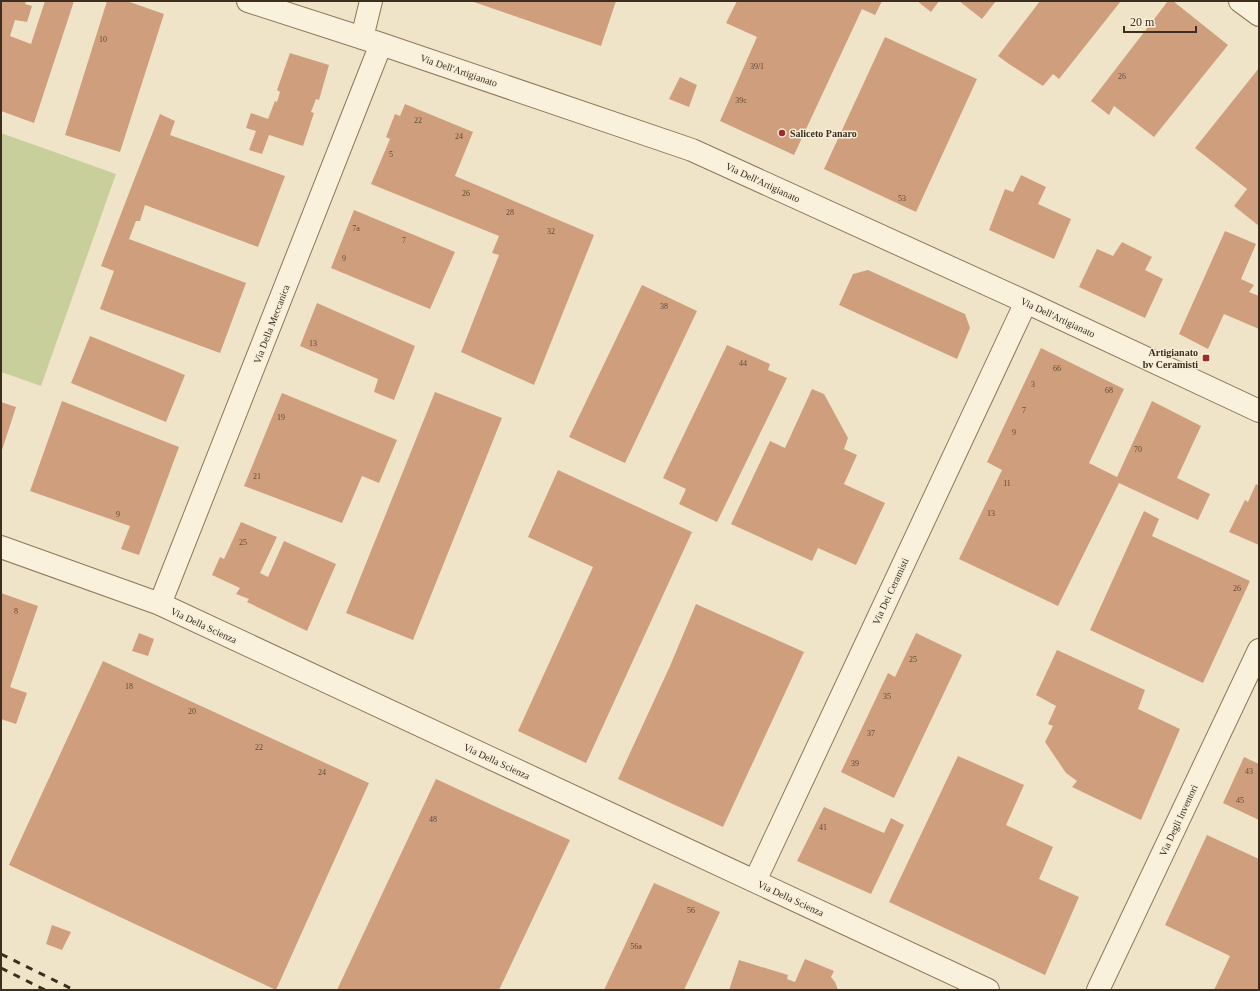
<svg xmlns="http://www.w3.org/2000/svg" width="1260" height="991" font-family="'Times New Roman',serif">
	<style>
		.green { fill: #c9cf9b }
		.building { fill: #cf9f7d }
		.lines { fill: none; stroke-linecap: round; stroke-linejoin: round }
		.street-casing { stroke: #8d765c; stroke-width: 24 }
		.street { stroke: #faf1dc; stroke-width: 22 }
		.rail { stroke: #3d2e20; stroke-width: 3; stroke-dasharray: 7 7; stroke-linecap: butt }
		.poi-dot { fill: #9e2a2b; stroke: #f7eed8; stroke-width: 1.5 }
		.labels { text-anchor: middle; stroke-width: 3; stroke-linejoin: round; paint-order: stroke }
		.number-label { font-size: 8px; fill: #624a37 }
		.street-label { font-size: 10px; fill: #3d2e20; stroke: #f7eed8 }
		.poi-label { font-size: 10px; font-weight: bold; fill: #3d2e20; stroke: #f7eed8; text-anchor: start }
	</style>
	<rect width="100%" height="100%" fill="#f0e4c8"/>
	<path class="green" d="M 1,133 L 116,174 L 41,386 L 1,372 Z"/>
	<path class="building" d="M 1,1 L 26,1 L 25,4 L 32,6 L 27,22 L 15,20 L 10,36 L 31,44 L 45,1 L 74,1 L 34,123 L 1,111 Z
		M 107,1 L 127,1 L 164,14 L 120,152 L 65,135 Z
		M 471,1 L 616,1 L 601,46 Z
		M 737,1 L 882,1 L 875,15 L 862,9 L 794,155 L 720,121 L 757,37 L 726,23 Z
		M 917,1 L 939,1 L 931,12 Z
		M 959,1 L 996,1 L 982,19 Z
		M 1040,1 L 1121,1 L 1059,79 L 1053,74 L 1043,86 L 1009,64 L 998,56 Z
		M 1168,1 L 1173,1 L 1228,45 L 1154,137 L 1114,106 L 1109,115 L 1091,101 Z
		M 885,37 L 977,79 L 916,212 L 824,169 Z
		M 290,53 L 329,65 L 319,100 L 316,99 L 311,112 L 314,113 L 303,146 L 269,135 L 262,154 L 249,150 L 256,131 L 246,128 L 251,113 L 268,119 L 275,101 L 277,102 L 280,92 L 277,90 Z
		M 1259,68 L 1259,226 L 1234,206 L 1247,189 L 1195,148 Z
		M 680,77 L 697,85 L 689,107 L 669,99 Z
		M 405,104 L 473,132 L 455,176 L 594,235 L 534,385 L 461,352 L 499,255 L 492,253 L 499,236 L 371,184 L 390,139 L 386,137 L 395,114 L 400,116 Z
		M 160,114 L 175,121 L 170,135 L 285,176 L 258,247 L 145,205 L 140,221 L 136,221 L 129,239 L 246,283 L 220,353 L 100,309 L 114,271 L 101,266 L 134,180 Z
		M 1021,175 L 1046,187 L 1038,204 L 1071,219 L 1054,259 L 989,230 L 1005,189 L 1013,192 Z
		M 354,210 L 455,252 L 430,309 L 331,268 Z
		M 1225,231 L 1256,244 L 1241,279 L 1254,285 L 1249,292 L 1259,296 L 1259,329 L 1224,314 L 1208,349 L 1179,334 Z
		M 1122,242 L 1152,257 L 1145,270 L 1163,279 L 1145,318 L 1079,287 L 1097,249 L 1113,256 Z
		M 868,270 L 965,314 L 970,328 L 957,359 L 839,305 L 853,274 Z
		M 642,285 L 697,311 L 625,463 L 569,437 Z
		M 317,303 L 415,346 L 394,400 L 374,392 L 378,379 L 300,346 Z
		M 90,336 L 185,375 L 166,422 L 71,383 Z
		M 727,345 L 770,364 L 768,370 L 787,378 L 717,522 L 679,504 L 686,489 L 663,478 Z
		M 1041,348 L 1124,389 L 1089,463 L 1117,477 L 1152,401 L 1201,426 L 1177,478 L 1210,494 L 1198,520 L 1119,483 L 1058,606 L 959,559 L 1002,470 L 987,462 Z
		M 812,389 L 824,394 L 848,438 L 844,449 L 857,455 L 844,484 L 885,503 L 856,565 L 818,548 L 812,561 L 731,524 L 770,441 L 785,448 Z
		M 435,392 L 502,418 L 474,488 L 413,640 L 346,613 Z
		M 282,393 L 397,440 L 379,483 L 362,476 L 342,523 L 244,486 Z
		M 62,401 L 179,447 L 139,555 L 121,549 L 130,526 L 30,491 Z
		M 1,402 L 16,407 L 1,453 Z
		M 558,470 L 692,532 L 586,763 L 518,731 L 593,567 L 528,537 Z
		M 1256,484 L 1259,486 L 1259,545 L 1229,532 L 1245,500 L 1248,502 Z
		M 1144,511 L 1159,519 L 1152,536 L 1250,581 L 1203,683 L 1090,630 Z
		M 241,522 L 277,537 L 260,573 L 268,577 L 284,541 L 336,564 L 307,631 L 247,602 L 249,599 L 236,594 L 240,588 L 212,575 L 220,557 L 224,559 Z
		M 1,593 L 38,606 L 10,687 L 27,693 L 16,724 L 1,719 Z
		M 696,604 L 804,652 L 723,827 L 618,779 L 670,666 Z
		M 139,633 L 154,639 L 148,656 L 132,651 Z
		M 916,633 L 962,655 L 894,798 L 841,772 L 888,673 L 895,677 Z
		M 1057,650 L 1145,690 L 1138,709 L 1180,729 L 1141,820 L 1072,787 L 1077,781 L 1066,773 L 1045,742 L 1053,726 L 1048,724 L 1056,706 L 1036,695 Z
		M 103,661 L 369,783 L 276,990 L 9,865 Z
		M 958,756 L 1024,785 L 1006,825 L 1053,847 L 1039,879 L 1079,897 L 1045,975 L 889,902 Z
		M 1244,757 L 1259,764 L 1259,820 L 1223,803 Z
		M 436,779 L 505,811 L 570,840 L 499,990 L 337,990 Z
		M 824,807 L 884,833 L 891,818 L 904,825 L 871,894 L 797,861 Z
		M 1207,835 L 1259,859 L 1259,990 L 1214,990 L 1230,956 L 1165,925 Z
		M 654,883 L 720,912 L 684,990 L 604,990 Z
		M 52,925 L 71,932 L 62,950 L 46,944 Z
		M 805,959 L 834,971 L 831,977 L 835,982 L 838,990 L 729,990 L 739,960 L 788,975 L 787,979 L 795,982 Z"/>
	<g class="lines">
		<g class="street-casing">
			<path id="street" d="M 248,1 L 381,44 L 692,150 L 1026,302 L 1259,411
				M 1240,1 L 1259,15
				M 362,38 L 371,1
				M 1,547 L 160,604 L 988,990
				M 160,604 L 381,44
				M 755,881 L 1026,302
				M 1098,990 L 1259,650"/>
		</g>
		<use href="#street" class="street"/>
		<path class="rail" d="M 1,954 L 74,990
			M 1,968 L 45,990"/>
	</g>
	<g class="poi-dot">
		<circle cx="782" cy="133" r="4"/>
		<rect x="1202" y="354" width="8" height="8" rx="2"/>
	</g>
	<g class="labels">
		<g class="number-label">
			<text x="103" y="42">10</text>
			<text x="757" y="69">39/1</text>
			<text x="1122" y="79">26</text>
			<text x="741" y="103">39c</text>
			<text x="418" y="123">22</text>
			<text x="459" y="139">24</text>
			<text x="391" y="157">5</text>
			<text x="466" y="196">26</text>
			<text x="902" y="201">53</text>
			<text x="510" y="215">28</text>
			<text x="356" y="231">7a</text>
			<text x="551" y="234">32</text>
			<text x="404" y="243">7</text>
			<text x="344" y="261">9</text>
			<text x="664" y="309">38</text>
			<text x="313" y="346">13</text>
			<text x="743" y="366">44</text>
			<text x="1057" y="371">66</text>
			<text x="1033" y="387">3</text>
			<text x="1109" y="393">68</text>
			<text x="1024" y="413">7</text>
			<text x="281" y="420">19</text>
			<text x="1014" y="435">9</text>
			<text x="1138" y="452">70</text>
			<text x="257" y="479">21</text>
			<text x="1007" y="486">11</text>
			<text x="991" y="516">13</text>
			<text x="118" y="517">9</text>
			<text x="243" y="545">25</text>
			<text x="1237" y="591">26</text>
			<text x="16" y="614">8</text>
			<text x="913" y="662">25</text>
			<text x="129" y="689">18</text>
			<text x="887" y="699">35</text>
			<text x="192" y="714">20</text>
			<text x="871" y="736">37</text>
			<text x="259" y="750">22</text>
			<text x="855" y="766">39</text>
			<text x="1249" y="774">43</text>
			<text x="322" y="775">24</text>
			<text x="1240" y="803">45</text>
			<text x="433" y="822">48</text>
			<text x="823" y="830">41</text>
			<text x="691" y="913">56</text>
			<text x="636" y="949">56a</text>
		</g>
		<g class="street-label">
			<text transform="translate(459 70) rotate(19)" y="4">Via Dell'Artigianato</text>
			<text transform="translate(763 182) rotate(25)" y="4">Via Dell'Artigianato</text>
			<text transform="translate(1058 317) rotate(25)" y="4">Via Dell'Artigianato</text>
			<text transform="translate(271 324) rotate(-69)" y="4">Via Della Meccanica</text>
			<text transform="translate(890 591) rotate(-65)" y="4">Via Dei Ceramisti</text>
			<text transform="translate(204 625) rotate(25)" y="4">Via Della Scienza</text>
			<text transform="translate(497 761) rotate(25)" y="4">Via Della Scienza</text>
			<text transform="translate(1178 820) rotate(-65)" y="4">Via Degli Inventori</text>
			<text transform="translate(791 898) rotate(25)" y="4">Via Della Scienza</text>
		</g>
		<g class="poi-label">
			<text x="790" y="137">Saliceto Panaro</text>
			<text x="1198" y="356" text-anchor="end">Artigianato<tspan x="1198" dy="12">bv Ceramisti</tspan></text>
		</g>
	</g>
	<rect width="1260" height="991" fill="none" stroke="#3d2e20" stroke-width="4"/>
	<path d="M1124 26v6h72v-6" fill="none" stroke="#3d2e20" stroke-width="2"/>
	<text x="1130" y="26" font-size="12" fill="#3d2e20" stroke="#f7eed8" stroke-width="3" paint-order="stroke">20 m</text>
</svg>
